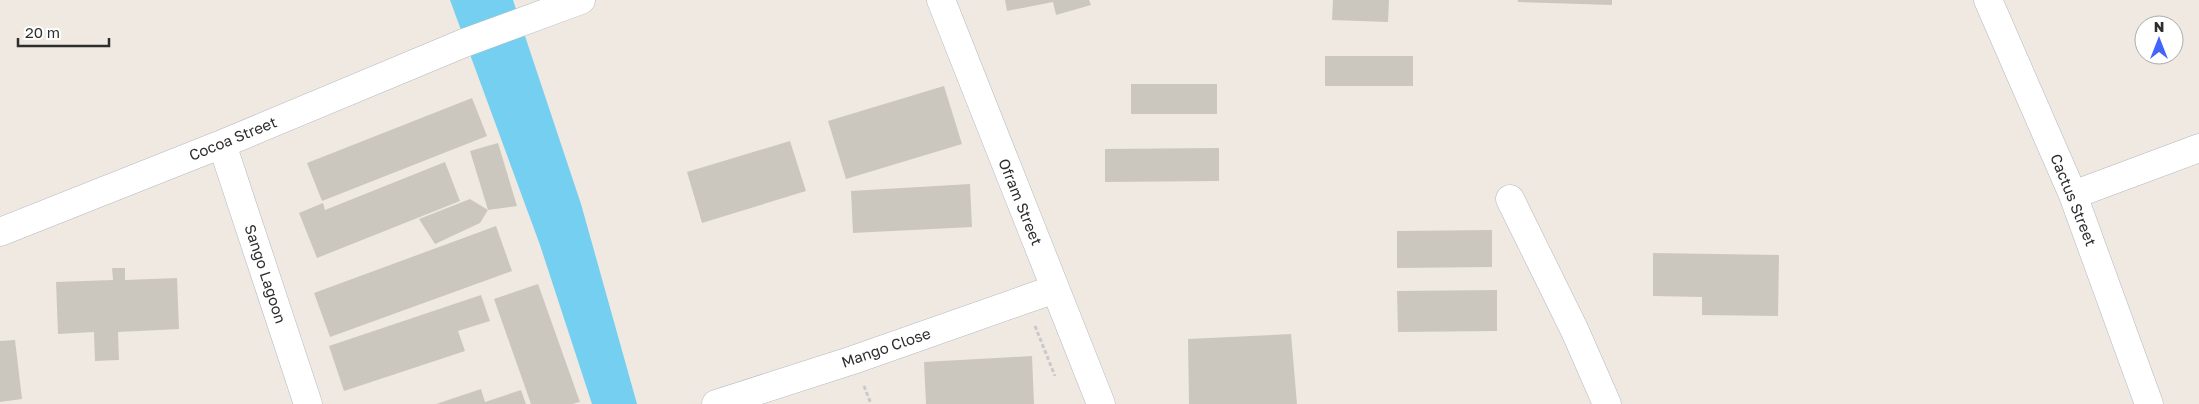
<svg xmlns="http://www.w3.org/2000/svg" width="2199" height="404" font-family="'Golos Text',sans-serif">
	<style>
		.water { fill: #75cff0 }
		.building { fill: #cbc7bf }
		.lines { fill: none; stroke-linecap: round; stroke-linejoin: round }
		.minor-casing { stroke: #b4b7c1; stroke-width: 29 }
		.path { stroke: #c9c9c9; stroke-width: 3; stroke-dasharray: 4 2.5; stroke-linecap: butt }
		.minor { stroke: #fff; stroke-width: 28 }
		.labels { text-anchor: middle; stroke-width: 4; stroke-linejoin: round; paint-order: stroke }
		.street-label { font-size: 15px; fill: #2e2e2e; stroke: #fff }
	</style>
	<rect width="100%" height="100%" fill="#efe9e1"/>
	<path class="water" d="M 450,0 L 513,0 L 581,204 L 637,404 L 592,404 L 540,245 Z"/>
	<path class="building" d="M 1005,0 L 1089,0 L 1091,5 L 1056,15 L 1053,2 L 1007,11 Z
		M 1333,0 L 1389,0 L 1388,22 L 1332,20 Z
		M 1518,0 L 1612,0 L 1612,5 L 1518,2 Z
		M 1325,56 L 1413,56 L 1413,86 L 1325,86 Z
		M 1131,84 L 1217,84 L 1217,114 L 1131,114 Z
		M 944,86 L 962,144 L 846,179 L 828,121 Z
		M 472,98 L 487,136 L 322,201 L 307,163 Z
		M 790,141 L 806,191 L 702,223 L 687,172 Z
		M 498,143 L 517,206 L 488,210 L 480,223 L 435,244 L 419,219 L 470,199 L 488,210 L 470,151 Z
		M 1219,148 L 1219,181 L 1105,182 L 1105,149 Z
		M 445,162 L 460,201 L 317,258 L 299,213 L 323,203 L 325,210 Z
		M 970,184 L 972,227 L 853,233 L 851,191 Z
		M 496,226 L 512,271 L 330,337 L 314,293 Z
		M 1492,230 L 1492,267 L 1397,268 L 1397,231 Z
		M 1653,253 L 1779,255 L 1778,316 L 1702,315 L 1702,297 L 1653,296 Z
		M 112,268 L 125,268 L 125,280 L 177,278 L 179,329 L 118,332 L 119,360 L 95,361 L 94,332 L 58,334 L 56,282 L 113,280 Z
		M 538,284 L 580,402 L 572,404 L 531,404 L 494,299 Z
		M 1497,290 L 1497,331 L 1398,332 L 1397,291 Z
		M 481,295 L 490,321 L 458,331 L 465,351 L 344,391 L 329,346 Z
		M 1291,334 L 1297,404 L 1189,404 L 1188,339 Z
		M 15,340 L 22,399 L 0,402 L 0,341 Z
		M 1032,356 L 1034,404 L 926,404 L 924,362 Z
		M 481,389 L 485,402 L 521,390 L 526,404 L 436,404 Z"/>
	<g class="lines">
		<g class="minor-casing">
			<path id="minor" d="M 941,0 L 1101,404
				M 1988,0 L 2073,195 L 2149,404
				M 222,144 L 308,404
				M 2073,195 L 2199,148
				M 1510,199 L 1575,331 L 1607,404
				M 0,232 L 222,144 L 464,43 L 581,0
				M 716,404 L 853,360 L 1055,289"/>
		</g>
		<path class="path" d="M 1035,326 L 1055,376
			M 864,386 L 871,404"/>
		<use href="#minor" class="minor"/>
	</g>
	<g class="labels">
		<g class="street-label">
			<text transform="translate(233 139) rotate(-22)" y="5">Cocoa Street</text>
			<text transform="translate(2073 200) rotate(68)" y="5">Cactus Street</text>
			<text transform="translate(1020 202) rotate(68)" y="5">Ofram Street</text>
			<text transform="translate(265 274) rotate(72)" y="5">Sango Lagoon</text>
			<text transform="translate(886 348) rotate(-19)" y="5">Mango Close</text>
		</g>
	</g>
	<g transform="translate(2159 40)"><circle r="24" fill="#ffffff" stroke="#ababab"/>
	<path d="M0-4L9 19L0 12L-9 19Z" fill="#4264fb"/>
	<text y="-8" font-size="14" font-weight="bold" text-anchor="middle" fill="#2e2e2e">N</text>
	</g>
	<path d="M18 38v8h91v-8" fill="none" stroke="#2e2e2e" stroke-width="2.5"/>
	<text x="25" y="38" font-size="15" fill="#2e2e2e" stroke="#ffffff" stroke-width="4" paint-order="stroke">20 m</text>
</svg>
